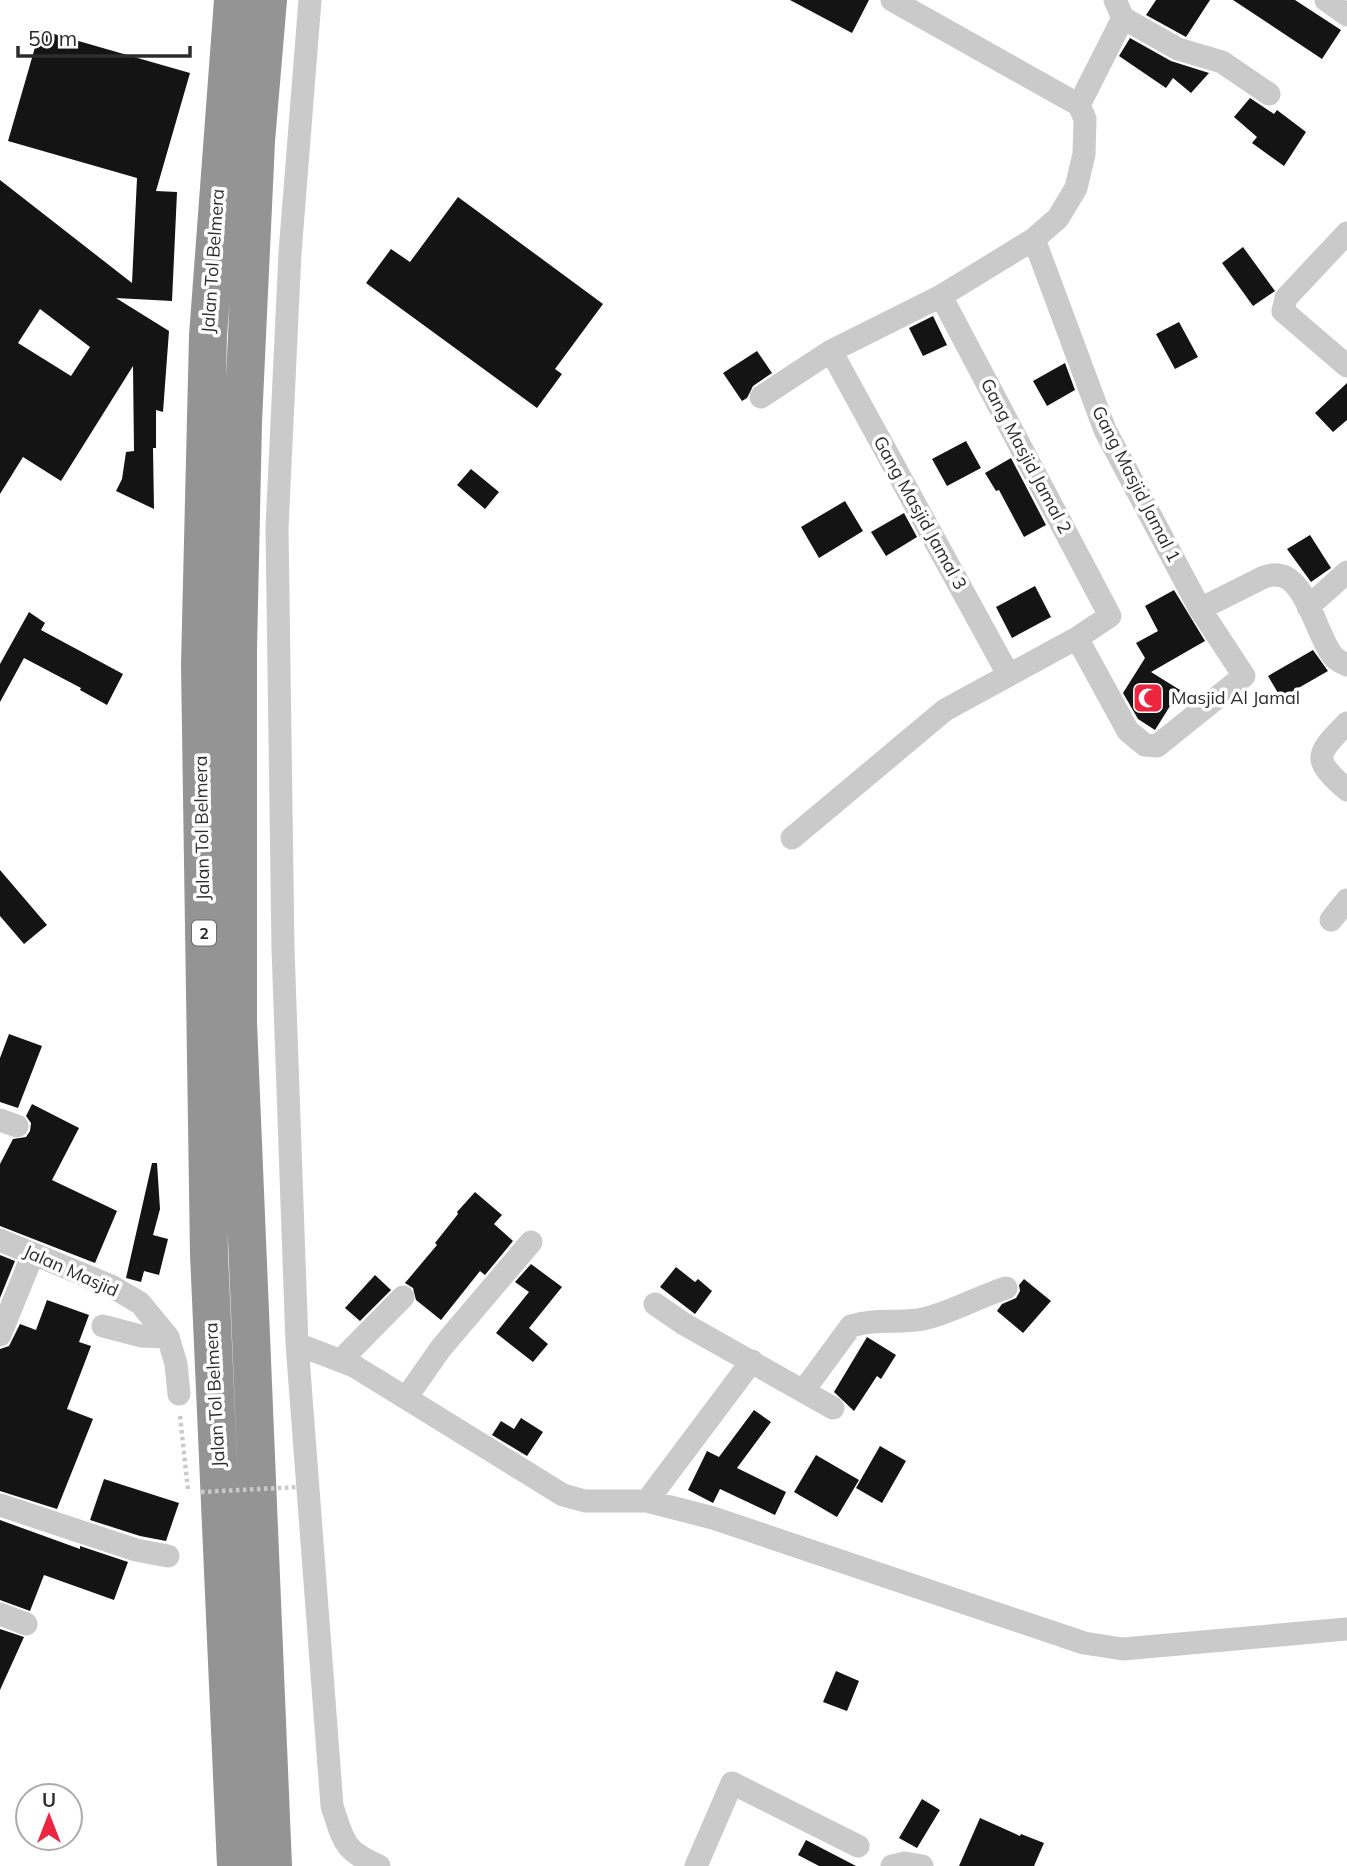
<svg xmlns="http://www.w3.org/2000/svg" width="1347" height="1866" font-family="Mulish,sans-serif">
	<style>
		.building { fill: #141414; fill-rule: evenodd }
		.lines { fill: none; stroke-linecap: round; stroke-linejoin: round }
		.path { stroke: #cacaca; stroke-width: 4.5; stroke-dasharray: 3.5 3.5; stroke-linecap: butt }
		.minor { stroke: #cacaca; stroke-width: 23 }
		.motorway { stroke: #949494; stroke-width: 38 }
		.path-bridge { stroke: #cacaca; stroke-width: 4.5; stroke-dasharray: 3.5 3.5; stroke-linecap: butt }
		.labels { text-anchor: middle; stroke-width: 7; stroke-linejoin: round; paint-order: stroke }
		.shield { fill: #fff; stroke: #6c6c6c; stroke-width: 2 }
		.shield-label { font-size: 16px; font-weight: bold; fill: #2d2d2d }
		.street-label { font-size: 18px; fill: #2d2d2d; stroke: #fff }
		.poi-label { font-size: 18px; fill: #2d2d2d; stroke: #fff; text-anchor: start }
	</style>
	<rect width="100%" height="100%" fill="#fff"/>
	<path class="building" d="M 790,0 L 869,0 L 852,33 Z
		M 1156,0 L 1210,0 L 1186,37 L 1146,15 Z
		M 1233,0 L 1295,0 L 1341,30 L 1322,59 Z
		M 40,30 L 190,73 L 156,191 L 177,192 L 172,301 L 116,298 L 169,331 L 163,412 L 156,410 L 156,448 L 153,448 L 154,509 L 116,491 L 122,479 L 126,452 L 134,451 L 133,366 L 61,481 L 23,457 L 0,494 L 0,180 L 132,283 L 137,178 L 8,141 ZM 40,309 L 90,347 L 71,376 L 18,343 Z
		M 1130,38 L 1171,61 L 1209,73 L 1191,93 L 1173,78 L 1166,88 L 1119,56 Z
		M 1250,98 L 1274,114 L 1277,110 L 1306,132 L 1284,166 L 1252,143 L 1257,137 L 1234,117 Z
		M 458,197 L 603,304 L 555,369 L 562,374 L 537,408 L 366,283 L 391,249 L 410,262 Z
		M 1243,247 L 1275,291 L 1253,306 L 1222,263 Z
		M 933,316 L 947,345 L 923,356 L 909,328 Z
		M 1179,322 L 1198,357 L 1175,369 L 1156,334 Z
		M 757,351 L 772,373 L 753,386 L 747,398 L 742,401 L 723,373 Z
		M 1065,363 L 1075,390 L 1047,406 L 1033,381 Z
		M 1347,383 L 1347,420 L 1333,432 L 1315,413 Z
		M 966,441 L 981,468 L 947,486 L 932,459 Z
		M 1011,458 L 1046,525 L 1024,537 L 999,490 L 996,491 L 985,473 Z
		M 471,469 L 499,492 L 485,509 L 457,485 Z
		M 845,501 L 863,531 L 819,558 L 801,527 Z
		M 904,513 L 917,537 L 886,556 L 871,532 Z
		M 1310,535 L 1331,568 L 1311,582 L 1287,549 Z
		M 1035,586 L 1051,617 L 1012,638 L 996,607 Z
		M 1174,590 L 1205,641 L 1151,672 L 1180,690 L 1155,730 L 1138,719 L 1123,693 L 1145,658 L 1136,643 L 1158,631 L 1145,606 Z
		M 29,612 L 45,623 L 41,630 L 123,674 L 107,705 L 80,690 L 81,688 L 24,658 L 0,702 L 0,664 Z
		M 1313,650 L 1328,671 L 1281,698 L 1268,676 Z
		M 0,870 L 47,925 L 24,944 L 0,916 Z
		M 9,1034 L 42,1046 L 18,1108 L 0,1102 L 0,1058 Z
		M 32,1104 L 79,1128 L 52,1180 L 117,1211 L 95,1263 L 0,1226 L 0,1164 L 13,1139 L 26,1137 L 30,1131 L 31,1123 L 26,1116 Z
		M 152,1163 L 157,1163 L 160,1209 L 153,1235 L 168,1239 L 159,1275 L 144,1271 L 141,1282 L 126,1278 Z
		M 475,1192 L 502,1215 L 494,1224 L 513,1241 L 485,1275 L 480,1271 L 441,1320 L 416,1300 L 413,1288 L 405,1283 L 437,1245 L 435,1243 L 458,1214 L 457,1212 Z
		M 0,1255 L 15,1261 L 0,1298 Z
		M 531,1264 L 562,1287 L 529,1328 L 548,1344 L 533,1362 L 496,1333 L 529,1292 L 515,1282 Z
		M 676,1267 L 695,1282 L 698,1279 L 712,1291 L 695,1314 L 660,1287 Z
		M 375,1275 L 391,1290 L 360,1321 L 345,1308 Z
		M 1024,1279 L 1051,1301 L 1023,1333 L 997,1311 L 1002,1304 L 1016,1298 L 1020,1291 L 1019,1285 Z
		M 47,1300 L 89,1315 L 79,1342 L 91,1346 L 67,1409 L 93,1419 L 57,1509 L 0,1491 L 0,1349 L 9,1346 L 20,1324 L 36,1330 Z
		M 867,1337 L 896,1355 L 881,1379 L 877,1376 L 854,1411 L 834,1392 Z
		M 754,1410 L 771,1422 L 737,1468 L 786,1492 L 775,1515 L 720,1489 L 713,1503 L 688,1490 L 707,1451 L 719,1457 Z
		M 521,1418 L 543,1432 L 527,1456 L 492,1435 L 501,1421 L 514,1429 Z
		M 880,1446 L 906,1461 L 882,1503 L 856,1488 Z
		M 816,1455 L 859,1480 L 837,1517 L 794,1492 Z
		M 104,1479 L 179,1503 L 166,1541 L 140,1536 L 90,1520 Z
		M 0,1520 L 80,1549 L 80,1546 L 128,1562 L 114,1600 L 44,1575 L 30,1611 L 0,1600 Z
		M 0,1629 L 24,1637 L 0,1690 Z
		M 836,1671 L 859,1681 L 847,1711 L 823,1702 Z
		M 922,1799 L 940,1810 L 917,1848 L 899,1838 Z
		M 980,1818 L 1020,1836 L 1021,1834 L 1044,1843 L 1034,1866 L 959,1866 Z
		M 806,1840 L 856,1866 L 819,1866 L 798,1855 Z"/>
	<g class="lines">
		<path class="path" d="M 180,1416 L 188,1490"/>
		<path class="minor" d="M 310,0 L 290,253 L 277,528 L 283,949 L 297,1344 L 332,1806 C 344,1842 343,1850 379,1866
			M 1115,0 L 1123,18 L 1178,49 L 1222,62 L 1269,94
			M 1326,0 L 1347,15
			M 1079,105 L 1123,18
			M 1347,233 L 1286,298 L 1283,311 L 1347,366
			M 1034,239 L 1105,430 L 1200,609 L 1244,676 L 1157,746 L 1145,745 L 1128,731 L 1077,638
			M 831,351 L 1008,674
			M 761,397 L 831,351 L 941,296 L 1034,239 L 1058,218 L 1076,188 L 1084,154 L 1085,119 L 1079,105 L 892,0
			M 1308,607 L 1347,572
			M 1200,609 L 1264,577 C 1305,562 1314,633 1333,656 C 1336,660 1343,663 1347,665
			M 1347,723 C 1316,755 1311,758 1347,790
			M 792,838 L 945,710 L 1077,638 L 1110,616 L 941,296
			M 1331,920 L 1347,900
			M 0,1120 L 17,1126
			M 0,1240 L 111,1286 L 140,1303 L 168,1337 L 176,1364 L 179,1394
			M 655,1304 L 684,1324 L 833,1408
			M 103,1326 L 141,1336 L 168,1337
			M 0,1335 L 33,1254
			M 297,1344 L 354,1366 L 563,1495 L 585,1501 L 647,1501 L 713,1518 L 1084,1643 L 1123,1649 L 1347,1629
			M 341,1360 L 403,1297
			M 804,1390 L 851,1326 C 877,1318 898,1324 923,1319 C 948,1314 980,1296 1006,1288
			M 406,1398 L 441,1348 L 531,1242
			M 647,1501 L 752,1361
			M 0,1505 L 136,1550 L 168,1556
			M 0,1614 L 26,1624
			M 696,1866 L 732,1783 L 858,1846
			M 892,1866 L 905,1863 L 922,1866"/>
		<path class="motorway" d="M 233,0 L 208,336 L 200,665 L 209,1254 L 236,1866
			M 268,0 L 256,141 L 243,422 L 238,649 L 238,1023 L 273,1866"/>
		<path class="path-bridge" d="M 201,1492 L 298,1487"/>
	</g>
	<defs>
		<g id="mosque-square" transform="scale(1.575)"><rect x="-9" y="-9" width="18" height="18" rx="4" fill="#ed2540" stroke="#fff"/><path d="M3.5-4.9A6 6 0 1 0 3.5 4.9A5 5 0 1 1 3.5-4.9Z" fill="#fff"/></g>
	</defs>
	<g fill-rule="evenodd">
		<use href="#mosque-square" x="1148" y="698"/>
	</g>
	<g class="labels">
		<rect class="shield" x="192" y="920.5" width="24" height="25" rx="5"/>
		<g class="shield-label">
			<text x="204" y="939">2</text>
		</g>
		<g class="street-label">
			<text transform="translate(213 261) rotate(-86)" y="6">Jalan Tol Belmera</text>
			<text transform="translate(1026 456) rotate(62)" y="6">Gang Masjid Jamal 2</text>
			<text transform="translate(1136 484) rotate(63)" y="6">Gang Masjid Jamal 1</text>
			<text transform="translate(920 513) rotate(61)" y="6">Gang Masjid Jamal 3</text>
			<text transform="translate(202 828) rotate(-91)" y="6">Jalan Tol Belmera</text>
			<text transform="translate(71 1271) rotate(24)" y="6">Jalan Masjid</text>
			<text transform="translate(215 1395) rotate(-93)" y="6">Jalan Tol Belmera</text>
		</g>
		<g class="poi-label">
			<text x="1171" y="704">Masjid Al Jamal</text>
		</g>
	</g>
	<g transform="translate(49 1817)"><circle r="33" fill="#ffffff" stroke="#ababab" stroke-width="2"/>
	<path d="M0-5L12 26L0 18L-12 26Z" fill="#ed2540"/>
	<text y="-10" font-size="19" font-weight="bold" text-anchor="middle" fill="#2d2d2d">U</text>
	</g>
	<path d="M18 46v10h172v-10" fill="none" stroke="#2d2d2d" stroke-width="3.5"/>
	<text x="28" y="46" font-size="21" fill="#2d2d2d" stroke="#ffffff" stroke-width="5" paint-order="stroke">50 m</text>
</svg>
